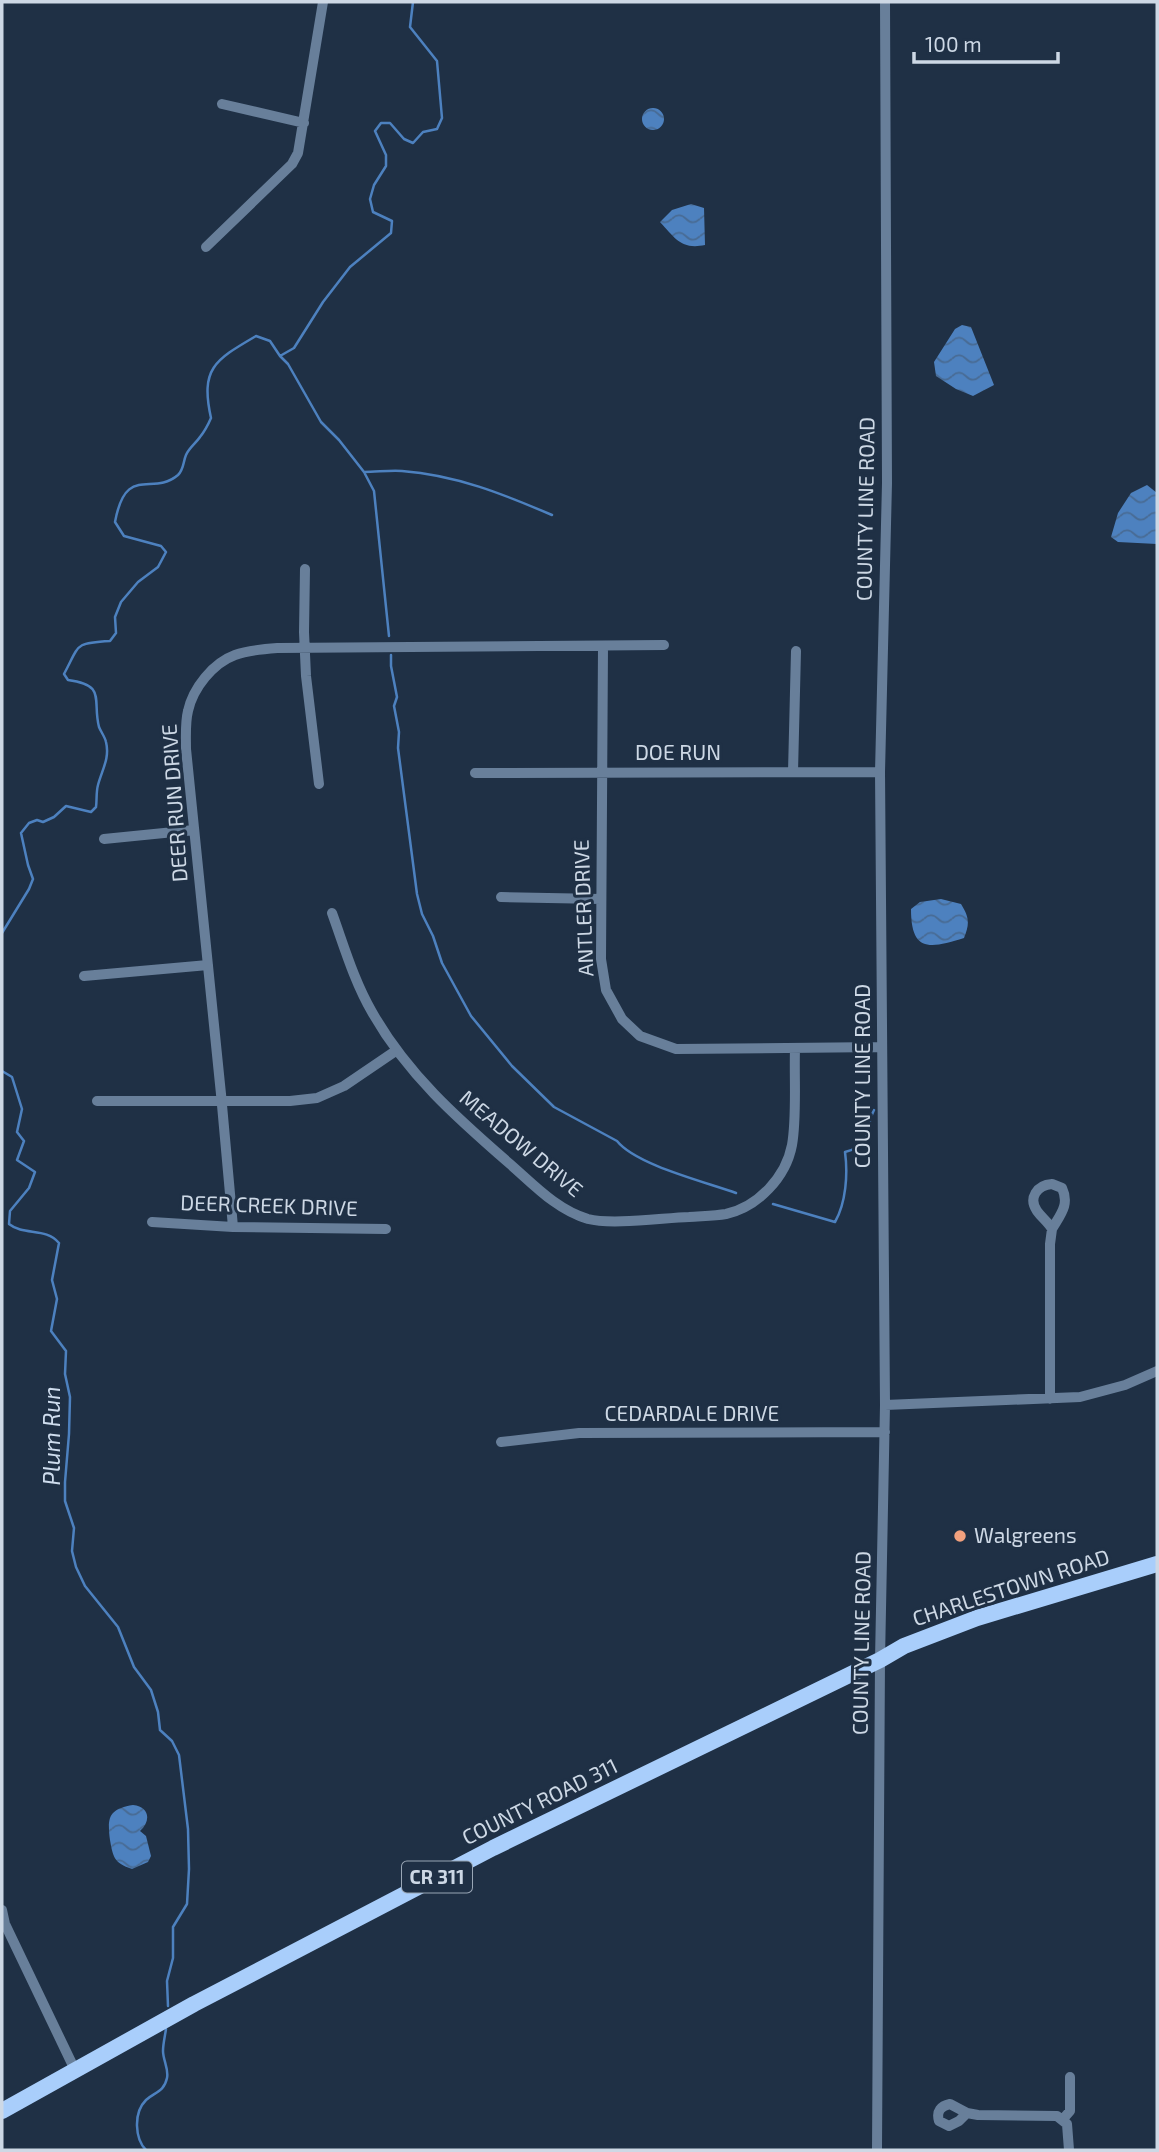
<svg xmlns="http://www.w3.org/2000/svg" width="1159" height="2152" font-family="'Exo 2',sans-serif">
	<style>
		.water { fill: url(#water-waves) }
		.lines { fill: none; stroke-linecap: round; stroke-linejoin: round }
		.stream { stroke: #4d81bf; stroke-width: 2.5 }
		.minor { stroke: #687f9a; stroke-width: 10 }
		.primary { stroke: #a9cefb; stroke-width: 16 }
		.poi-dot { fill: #f2a17e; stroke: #1f3045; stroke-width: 2.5 }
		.labels { text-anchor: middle; stroke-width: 6; stroke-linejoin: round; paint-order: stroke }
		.shield { fill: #1f3045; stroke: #99a6b5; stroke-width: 2 }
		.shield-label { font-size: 19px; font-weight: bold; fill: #cdd8e5 }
		.street-label { font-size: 21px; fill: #cdd8e5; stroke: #1f3045 }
		.poi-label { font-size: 21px; fill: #cdd8e5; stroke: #1f3045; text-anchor: start }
		.water-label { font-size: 23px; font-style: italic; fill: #cedced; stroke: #1f3045 }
	</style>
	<defs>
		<pattern id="water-waves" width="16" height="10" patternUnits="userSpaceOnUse" patternTransform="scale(1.75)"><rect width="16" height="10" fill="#4d81bf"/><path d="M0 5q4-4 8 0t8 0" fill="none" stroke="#486b94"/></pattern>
	</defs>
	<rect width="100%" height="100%" fill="#1f3045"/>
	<path class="water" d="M642 119a11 11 0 1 1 22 0a11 11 0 1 1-22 0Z
		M 691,204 L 704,208 L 705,245 C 681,250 675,238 660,222 L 672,210 Z
		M 962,325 L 971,327 L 994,385 L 973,396 L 956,389 L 936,376 L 934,362 L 955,329 Z
		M 1147,485 L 1157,493 L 1157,544 L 1118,542 L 1111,537 L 1118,513 L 1131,493 Z
		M 941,899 L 961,904 C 969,917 970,923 964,938 C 929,949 911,952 911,909 L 920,902 Z
		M 133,1805 C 150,1807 151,1821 140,1831 L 146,1836 L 151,1856 L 148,1862 L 132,1869 C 114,1863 113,1857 110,1840 C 107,1817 109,1809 133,1805 Z"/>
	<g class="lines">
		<path class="stream" d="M 280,356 L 288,364 L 321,422 L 339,440 L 364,472 L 374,491 L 389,636
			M 364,472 C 377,472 390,470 402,471 C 456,475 503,494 552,515
			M 391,655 L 391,666 L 397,697 L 394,706 L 399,732 L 398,748 L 417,894 L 422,914 L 433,936 L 442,963 L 471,1016 L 512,1066 L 554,1107 L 617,1141 C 636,1165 706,1182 736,1193
			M 2,933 L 29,889 L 33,879 L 28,865 L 21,833 L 29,823 L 37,820 L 43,822 L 54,817 L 66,806 L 91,812 L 96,807 C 97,800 96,792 98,785 C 102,770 110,758 106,742 C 105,737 101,732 99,727 C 92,700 107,685 68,680 L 64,674 C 80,644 74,643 110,641 L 116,633 L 115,617 L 121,602 L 138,582 L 158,567 L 166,552 L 161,546 L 124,536 L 115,522 C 126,463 152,497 178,475 C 184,469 183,462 186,455 C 189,448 196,443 200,437 C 204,432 208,425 211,418 C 200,368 215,360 256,336 L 270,341 L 280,356 L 294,348 L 323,302 L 350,267 L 391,233 L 392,221 L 373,212 L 370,199 L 374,185 L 386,166 L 386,155 L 375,131 L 381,123 L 390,123 L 404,139 L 413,143 L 423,132 L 437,129 L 442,118 L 437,61 L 410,27 L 413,2
			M 2,1071 L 12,1077 L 22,1109 L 17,1132 L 24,1141 L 17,1160 L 35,1172 L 29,1188 L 10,1211 L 9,1224 C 24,1236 46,1227 59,1243 L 52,1280 L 57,1299 L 51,1331 L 66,1351 L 65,1374 L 70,1397 L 69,1434 L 65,1482 L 65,1501 L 74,1528 L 72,1551 L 76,1567 L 85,1586 L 118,1627 L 134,1667 L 151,1690 L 158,1712 L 160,1730 L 172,1741 L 179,1755 L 188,1829 L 189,1869 L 187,1904 L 173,1927 L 173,1958 L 167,1981 L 168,2006
			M 773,1204 L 835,1222 C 846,1203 848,1174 845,1152 C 874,1145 863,1132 874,1110
			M 146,2150 C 135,2139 133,2113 146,2100 C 155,2092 164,2092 167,2078 C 169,2069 163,2060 163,2051 C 163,2044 165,2036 166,2029"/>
		<path class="minor" d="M 222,104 L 304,123
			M 206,247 L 292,164 L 298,153 L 323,2
			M 305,569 L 304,632 L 306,676 L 319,784
			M 603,647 L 601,959 L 606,990 L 622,1019 L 640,1036 L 676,1049 L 882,1047
			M 793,772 L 796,651
			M 475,773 L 880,772
			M 104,839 L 194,830
			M 501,897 L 601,899
			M 332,913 C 344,946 354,981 372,1012 C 407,1074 457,1118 510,1164 C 534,1185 557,1210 588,1219 C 612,1225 662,1218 689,1217 C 701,1216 714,1216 726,1214 C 758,1207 786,1177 792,1145 C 797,1117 794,1078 795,1049
			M 84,976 L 208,965
			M 97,1101 L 290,1101 L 317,1098 L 344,1086 L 397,1050
			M 1052,1184 L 1062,1188 C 1070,1205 1060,1215 1052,1229 C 1048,1222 1042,1218 1037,1211 C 1028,1198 1037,1185 1052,1184 Z
			M 152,1222 L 233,1227 L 386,1229
			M 233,1227 L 221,1094 L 186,749 C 186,737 185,723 188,711 C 193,688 213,663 235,655 C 249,650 264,649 278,648 L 664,645
			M 1050,1399 L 1050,1244 L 1052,1229
			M 885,1405 L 1080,1397 L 1125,1385 L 1157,1371
			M 501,1442 L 579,1433 L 885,1432
			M 2,1910 L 5,1924 L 75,2070
			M 950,2104 L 967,2113 L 959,2121 L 949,2126 L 939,2121 C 936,2111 941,2106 950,2104 Z
			M 967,2113 L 978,2115 L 1057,2116 L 1067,2124 L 1069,2150
			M 1063,2119 L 1070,2111 L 1070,2077
			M 877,2150 L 880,1660 L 885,1405 L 880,772 L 887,483 L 885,2"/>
		<path class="primary" d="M 2,2111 L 194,2004 L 493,1848 L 880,1660 L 904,1646 L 977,1618 L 1157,1564"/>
	</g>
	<circle class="poi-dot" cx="960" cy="1536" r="7"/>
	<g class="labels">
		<rect class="shield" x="402" y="1861.5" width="70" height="31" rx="5"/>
		<g class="shield-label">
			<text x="437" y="1884">CR 311</text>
		</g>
		<g class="street-label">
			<text transform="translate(866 509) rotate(-89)" y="7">COUNTY LINE ROAD</text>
			<text x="678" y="760">DOE RUN</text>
			<text transform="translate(175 803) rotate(-94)" y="7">DEER RUN DRIVE</text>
			<text transform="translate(584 908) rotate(-92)" y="7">ANTLER DRIVE</text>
			<text transform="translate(863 1076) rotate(-90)" y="7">COUNTY LINE ROAD</text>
			<text transform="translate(521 1144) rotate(40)" y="7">MEADOW DRIVE</text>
			<text transform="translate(269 1206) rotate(2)" y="7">DEER CREEK DRIVE</text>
			<text x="692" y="1421">CEDARDALE DRIVE</text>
			<text transform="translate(1011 1588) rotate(-18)" y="7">CHARLESTOWN ROAD</text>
			<text transform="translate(862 1643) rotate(-89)" y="7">COUNTY LINE ROAD</text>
			<text transform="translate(540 1802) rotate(-26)" y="7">COUNTY ROAD 311</text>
		</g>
		<g class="poi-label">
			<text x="974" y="1543">Walgreens</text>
		</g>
		<g class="water-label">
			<text transform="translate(52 1436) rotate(-90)" y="8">Plum Run</text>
		</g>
	</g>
	<rect width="1159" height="2152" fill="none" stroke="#cdd8e5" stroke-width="7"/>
	<path d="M914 52v10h144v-10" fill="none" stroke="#cdd8e5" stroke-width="3.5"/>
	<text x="925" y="52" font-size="21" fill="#cdd8e5" stroke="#1f3045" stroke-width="5" paint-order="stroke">100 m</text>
</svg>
